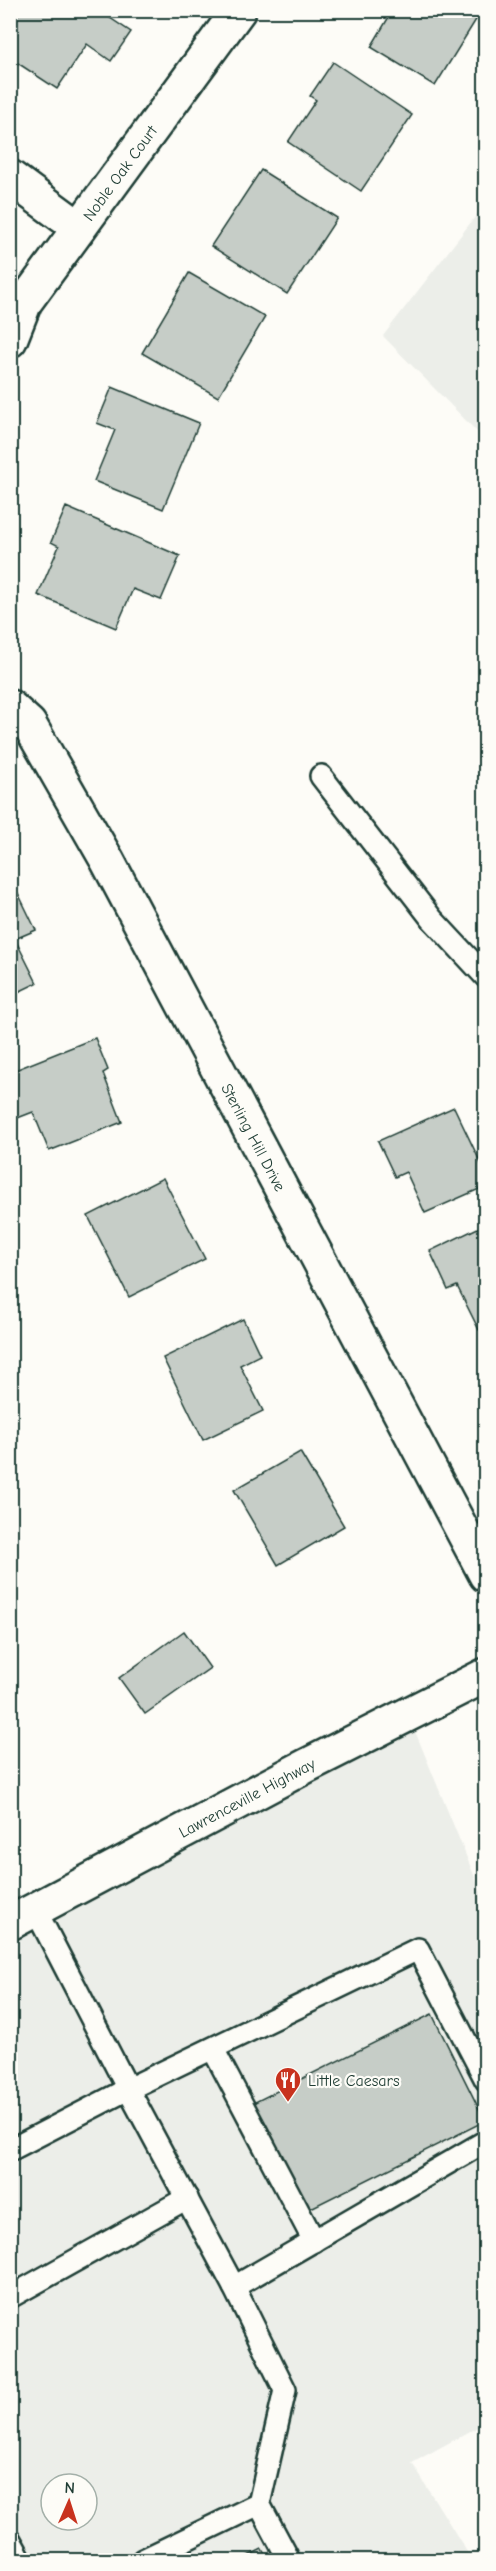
<svg xmlns="http://www.w3.org/2000/svg" width="496" height="2571" font-family="'Comic Neue',sans-serif">
<style>
.built{fill:#eceee9;fill-rule:evenodd}
.building{fill:#c6cdc7;stroke:#1f3d34;stroke-width:1.5}
.lines{fill:none;stroke-linecap:round;stroke-linejoin:round}
.lane-casing{stroke:#1f3d34;stroke-width:26}
.street-casing{stroke:#1f3d34;stroke-width:38}
.primary-casing{stroke:#1f3d34;stroke-width:38}
.lane{stroke:#fdfcf7;stroke-width:21}
.street{stroke:#fdfcf7;stroke-width:33}
.primary{stroke:#fdfcf7;stroke-width:33}
.labels{text-anchor:middle;stroke-width:4.5;stroke-linejoin:round;paint-order:stroke}
.street-label{font-size:16px;fill:#1f3d34;stroke:#fdfcf7}
.poi-label{font-size:16px;fill:#1f3d34;stroke:#fdfcf7;text-anchor:start}
</style>
<rect width="100%" height="100%" fill="#fdfcf7"/>
<filter id="ink" filterUnits="userSpaceOnUse"><feTurbulence type="fractalNoise" baseFrequency=".0167" numOctaves="2"/><feDisplacementMap in="SourceGraphic" scale="12" xChannelSelector="R" yChannelSelector="G"/><feConvolveMatrix kernelMatrix="1 2 1 2 8 2 1 2 1" color-interpolation-filters="sRGB"/></filter>
<g filter="url(#ink)">
<g class="built">
<path d="M485 204V440L383 336Z"/>
<path d="M406 1709 485 1902V2423L412 2463 472 2560H11L10 1914ZM51 2484H87V2520H51Z"/>
</g>
<g class="building">
<path d="M21 10H98L131 32 111 61 87 44 57 89 10 58V25Z"/>
<path d="M393 10H482L435 86 371 47Z"/>
<path d="M333 62 412 115 361 191 288 142 316 100 310 96Z"/>
<path d="M261 170 337 218 287 294 211 246Z"/>
<path d="M189 273 265 317 218 397 142 353Z"/>
<path d="M112 387 199 423 163 509 94 481 115 430 97 423Z"/>
<path d="M66 507 180 556 161 600 133 589 116 628 38 595 59 546 51 542Z"/>
<path d="M18 893 36 930 15 939 37 983 10 996V897Z"/>
<path d="M95 1038 108 1070 103 1073 122 1122 49 1151 33 1112 15 1119 10 1107V1072Z"/>
<path d="M454 1107 486 1174V1186L425 1213 406 1172 395 1177 378 1141Z"/>
<path d="M163 1178 205 1259 129 1297 88 1216Z"/>
<path d="M486 1224V1327L479 1330 457 1286 448 1290 430 1251Z"/>
<path d="M243 1319 260 1355 240 1365 263 1411 203 1440 163 1358Z"/>
<path d="M300 1452 344 1526 278 1565 234 1490Z"/>
<path d="M184 1631 210 1668 145 1714 119 1678Z"/>
<path d="M432 2014 485 2121 307 2210 253 2103Z"/>
<path d="M262 2549 268 2560H240Z"/>
</g>
<g class="lines">
<g class="lane-casing">
<g id="lane">
<path d="M321 776 432 919 486 977"/>
<path d="M213 2049 314 2241"/>
<path d="M10 2150 128 2089 35 1909"/>
<path d="M234 2287 128 2089 418 1949 486 2080"/>
<path d="M10 2297 187 2198"/>
<path d="M10 2540 21 2560"/>
<path d="M143 2560 259 2504"/>
<path d="M289 2560 259 2504 285 2390 234 2287 486 2141"/>
</g>
</g>
<g class="street-casing">
<g id="street">
<path d="M10 177 79 228"/>
<path id="s1" d="M10 340 25 302 239 10"/>
<path id="s2" d="M10 707 29 724 107 860 486 1575"/>
</g>
</g>
<g class="primary-casing">
<g id="primary">
<path id="s3" d="M10 1923 306 1766 486 1675"/>
</g>
</g>
<use href="#lane" class="lane"/>
<use href="#street" class="street"/>
<use href="#primary" class="primary"/>
</g>
</g>
<defs>
<g id="restaurant-pin" transform="scale(1.35)"><path d="M0 17L-7.5 6A9.5 9.5 0 1 1 7.5 6Z" fill="#c8321e" stroke="#fdfcf7"/><path d="M-5-6h1v4h1v-4h1v4h1v-4h1v5L-1.5 .5V6h-2V.5L-5-1ZM5-6V6H3V1.5H1.5Q1.5-4 5-6Z" fill="#fff"/></g>
</defs>
<g fill-rule="evenodd">
<use href="#restaurant-pin" x="288" y="2080"/>
</g>
<g class="labels">
<g class="street-label">
<text dy="6" stroke="none"><textPath href="#s1" startOffset="201">Noble Oak Court</textPath></text>
<text dy="6" stroke="none"><textPath href="#s2" startOffset="496">Sterling Hill Drive</textPath></text>
<text dy="6" stroke="none"><textPath href="#s3" startOffset="268">Lawrenceville Highway</textPath></text>
</g>
<g class="poi-label">
<text x="308" y="2086">Little Caesars</text>
</g>
</g>
<rect width="496" height="2571" fill="none" stroke="#fdfcf7" stroke-width="36"/>
<rect x="18" y="18" width="460" height="2535" fill="none" stroke="#1f3d34" stroke-width="2" filter="url(#ink)"/>
<g transform="translate(69 2502) rotate(3)"><circle r="28" fill="#fdfcf7" stroke="#a4b0a9" stroke-width="1.5"/>
<path d="M0-4.5L10 22L0 15L-10 22Z" fill="#c8321e"/>
<text y="-9" font-size="16" font-weight="bold" text-anchor="middle" fill="#1f3d34">N</text>
</g>
</svg>
